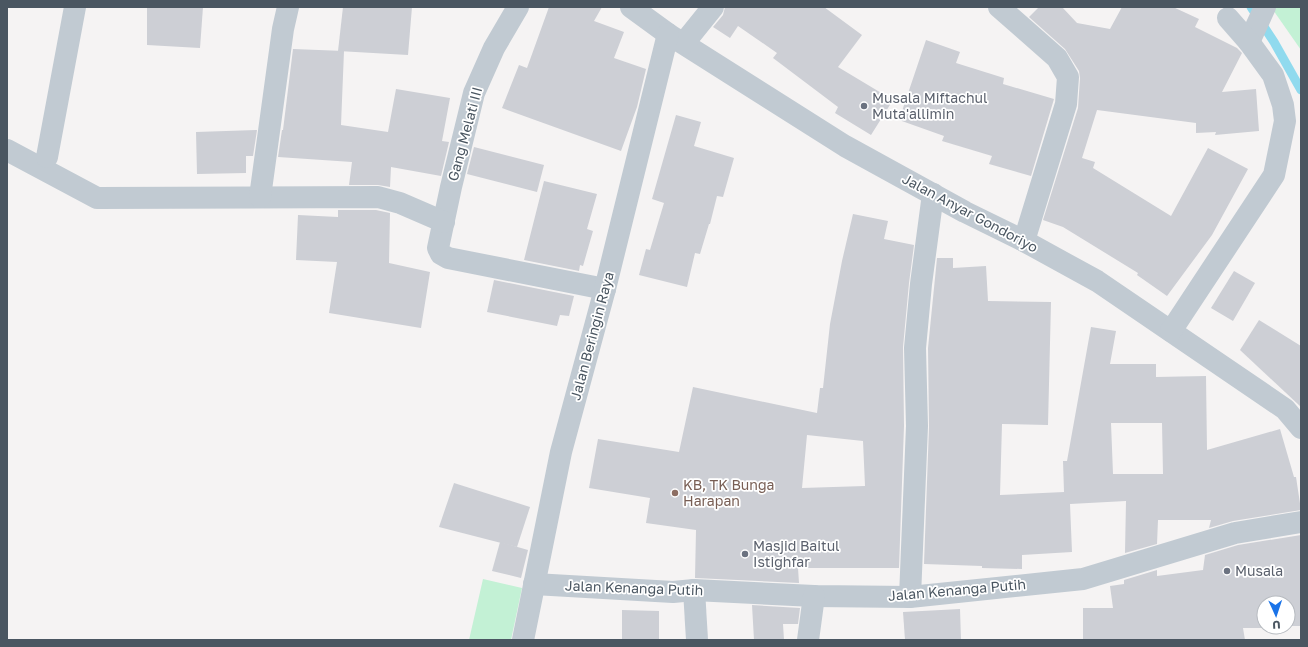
<svg xmlns="http://www.w3.org/2000/svg" width="1308" height="647" font-family="'Golos Text',sans-serif">
<style>
.green{fill:#c3f1d5}
.lines{fill:none;stroke-linecap:round;stroke-linejoin:round}
.stream{stroke:#90daee;stroke-width:9}
.building{fill:#cdcfd5;fill-rule:evenodd}
.minor{stroke:#c1cad2;stroke-width:22}
.worship-dot{fill:#6b7280;stroke:#fff;stroke-width:1.5}
.education-dot{fill:#8d6e63;stroke:#fff;stroke-width:1.5}
.labels{text-anchor:middle;stroke-width:3.5;stroke-linejoin:round;paint-order:stroke}
.worship-label{font-size:14px;fill:#5b616d;stroke:#fff;text-anchor:start}
.street-label{font-size:14px;fill:#4a5661;stroke:#fff}
.education-label{font-size:14px;fill:#785e54;stroke:#fff;text-anchor:start}
</style>
<rect width="100%" height="100%" fill="#f5f3f3"/>
<g class="green">
<path d="M1271 7H1301V50Z"/>
<path d="M483 579 522 588 511 640H469Z"/>
</g>
<g class="lines">
<path class="stream" d="M1251 7 1274 42 1301 90"/>
</g>
<g class="building">
<path d="M147 7H203L200 48 147 45Z"/>
<path d="M343 7H412L408 55 338 51Z"/>
<path d="M549 7H602L594 21 624 32 614 58 646 69 637 107 621 151 502 108 519 65 527 68Z"/>
<path d="M725 7H824L862 35 838 67 893 100 871 135 835 113 838 107 773 58 777 53 738 26 730 38 713 27 723 15Z"/>
<path d="M1039 7H1062L1077 23 1110 29 1122 7H1173L1199 19 1195 27 1237 48 1242 53 1222 92 1256 89 1259 131 1215 135 1216 132 1196 133V123L1097 110 1082 158 1095 162 1093 168 1171 216 1208 148 1248 169 1212 235 1167 296 1137 275 1138 273 1063 227 1043 220 1078 108 1080 78 1079 71 1065 49 1029 17Z"/>
<path d="M926 40 960 52 956 63 1004 78 1003 84 1054 99 1031 176 989 164 992 156 942 141 944 136 899 120Z"/>
<path d="M293 49 344 51 341 125 388 132 396 89 450 98 442 141 449 142 441 176 391 167 390 187 378 185H349L352 162 278 157 282 130H283Z"/>
<path d="M676 115 701 122 694 146 734 158 723 197 717 196 710 224H709L700 254 695 253 687 287 639 275 646 249 650 250 664 203 652 199Z"/>
<path d="M257 130 253 156H246V173L197 174 196 132Z"/>
<path d="M474 147 544 165 537 192 467 174Z"/>
<path d="M544 181 597 194 587 229 593 231 583 266 580 265 579 271 524 260Z"/>
<path d="M338 210H376L390 213 389 263 430 272 421 328 329 313 337 262 296 260 298 215 338 217Z"/>
<path d="M853 214 888 221 884 239 914 245 909 283 903 347 904 426 899 568H798L799 583 695 578 696 530 646 523 650 498 589 488 598 439 679 452 693 387 817 413 820 388H823L830 324 842 261ZM807 435 863 441 865 486 802 488Z"/>
<path d="M937 258H953V268L986 266 988 301 1051 302 1048 425 1002 424 1000 495 1064 492 1063 461H1067L1091 327 1116 331 1110 364H1156V377L1206 376 1207 450 1280 429 1294 477H1296L1301 510 1233 521 1209 528 1211 520H1158L1157 544 1125 553 1126 501 1070 504 1072 552 1022 555V569L982 568V566L924 564 929 427 928 348ZM1111 423H1162L1163 474H1113Z"/>
<path d="M1234 271 1255 283 1233 321 1211 308Z"/>
<path d="M494 280 574 296 569 316 560 315 557 326 487 312Z"/>
<path d="M1259 320 1301 346V407L1240 350Z"/>
<path d="M454 483 530 507 517 547 439 527Z"/>
<path d="M1301 535V626H1288V603H1264V626H1262L1263 628H1243L1245 640H1083V608H1113L1110 586 1124 584V580L1157 570V576L1203 570 1205 555 1238 545Z"/>
<path d="M500 542 528 550 521 578 492 571Z"/>
<path d="M752 605 800 608 798 624H783L784 640H754Z"/>
<path d="M960 609 961 640H905L903 612Z"/>
<path d="M622 610 659 611V640H622Z"/>
</g>
<g class="lines">
<g class="minor">
<path d="M518 7 494 48 474 93 451 187 438 248 441 254 448 258 605 289"/>
<path d="M631 7 668 34 845 146 965 212 1024 241 1097 281 1285 409 1301 428"/>
<path d="M999 7 1057 58 1068 77 1066 104 1024 241"/>
<path d="M1249 42 1265 7"/>
<path d="M684 43 713 7"/>
<path d="M7 150 97 198 378 197 400 203 444 222"/>
<path d="M47 157 75 7"/>
<path d="M260 197 283 29 288 7"/>
<path d="M1171 331 1274 175 1285 121 1283 105 1273 75 1249 42 1228 18"/>
<path d="M534 584 673 592 694 590 814 596 910 597 1083 579 1235 533 1301 522"/>
<path d="M694 590 697 640"/>
<path d="M910 597 917 426 915 348 921 284 933 194"/>
<path d="M523 640 561 452 605 289 668 34"/>
<path d="M808 640 814 596"/>
</g>
</g>
<g class="worship-dot">
<circle cx="864" cy="106" r="4"/>
<circle cx="745" cy="554" r="4"/>
<circle cx="1227" cy="571" r="4"/>
</g>
<circle class="education-dot" cx="675" cy="493" r="4"/>
<g class="labels">
<g class="worship-label">
<text x="872" y="103">Musala Miftachul<tspan x="872" dy="16">Muta'allimin</tspan></text>
<text x="753" y="551">Masjid Baitul<tspan x="753" dy="16">Istighfar</tspan></text>
<text x="1235" y="576">Musala</text>
</g>
<g class="street-label">
<text transform="translate(465 134) rotate(-75)" y="5">Gang Melati III</text>
<text transform="translate(970 213) rotate(28)" y="5">Jalan Anyar Gondoriyo</text>
<text transform="translate(592 336) rotate(-75)" y="5">Jalan Beringin Raya</text>
<text transform="translate(634 588) rotate(2)" y="5">Jalan Kenanga Putih</text>
<text transform="translate(957 590) rotate(-5)" y="5">Jalan Kenanga Putih</text>
</g>
<g class="education-label">
<text x="683" y="490">KB, TK Bunga<tspan x="683" dy="16">Harapan</tspan></text>
</g>
</g>
<rect width="1308" height="647" fill="none" stroke="#4a5661" stroke-width="16"/>
<g transform="translate(1276 615) rotate(177)"><circle r="19" fill="#ffffff" stroke="#b7bbc0"/>
<path d="M0-3L7 15L0 10L-7 15Z" fill="#1a73e8"/>
<text y="-6" font-size="11" font-weight="bold" text-anchor="middle" fill="#4a5661">U</text>
</g>
</svg>
